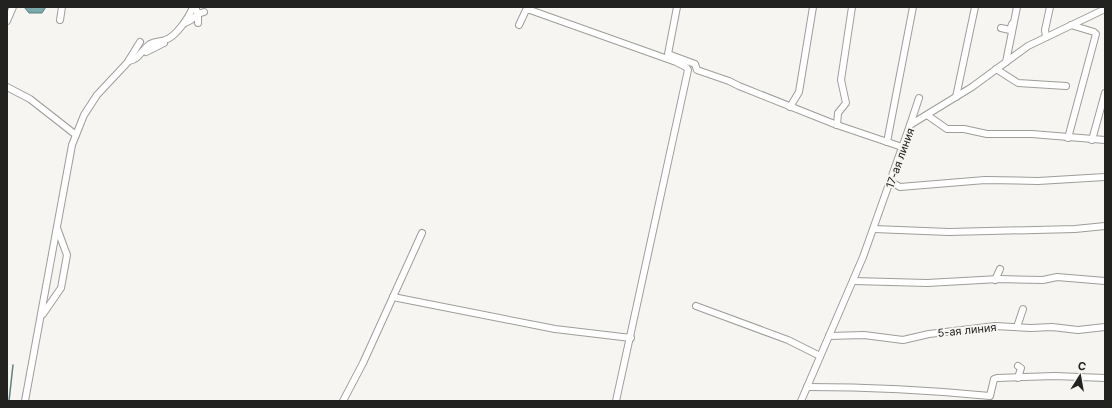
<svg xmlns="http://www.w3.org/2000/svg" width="1112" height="408" font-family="Inter,sans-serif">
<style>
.water{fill:#79a9aa;stroke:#5f8081}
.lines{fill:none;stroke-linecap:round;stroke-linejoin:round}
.stream{stroke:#5f8081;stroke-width:1.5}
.minor-casing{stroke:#9e9d9a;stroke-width:8}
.minor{stroke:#fff;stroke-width:6}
.labels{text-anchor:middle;stroke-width:4;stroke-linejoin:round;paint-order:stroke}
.street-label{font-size:11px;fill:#222221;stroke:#f6f5f2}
</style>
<rect width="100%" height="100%" fill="#f6f5f2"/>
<path class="water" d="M24 7H46L42 13H29Z"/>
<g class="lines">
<path class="stream" d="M9 401 13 365"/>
<g class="minor-casing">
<g id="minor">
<path d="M677 7 668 54 695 64 697 70 729 81 739 86 837 125 902 147"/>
<path d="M60 20 62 7"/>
<path d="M7 21 13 7"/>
<path d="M185 23 191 20 198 14 195 7"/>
<path d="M198 23V14L204 12"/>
<path d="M519 25 526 10H530L676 62 686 67 688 70 616 401"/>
<path d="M1001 28 1010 30 1012 24"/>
<path d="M1046 37 1045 30 1050 7"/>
<path d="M146 52 164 43"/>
<path d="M129 61C140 59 141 50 150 44 155 41 160 42 165 40 176 37 189 17 193 7"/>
<path d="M1006 62 1017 7"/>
<path d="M996 69 1018 83 1066 86"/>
<path d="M7 87 30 99 76 135"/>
<path d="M956 97 975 7"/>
<path d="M790 107 799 92 813 7"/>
<path d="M927 115 947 129H964L987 134H1032L1105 140"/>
<path d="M837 125 838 113 846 103 841 80 852 7"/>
<path d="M910 125 919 98"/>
<path d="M1068 138 1096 34 1094 32 1071 25"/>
<path d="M1092 140 1105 93"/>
<path d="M887 142 913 7"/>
<path d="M891 182 900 187 985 180 1038 181 1105 177"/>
<path d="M874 229 949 232 1075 229 1105 226"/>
<path d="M995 280 1000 269"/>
<path d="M853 281 927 283 999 279 1043 280 1057 277 1105 281"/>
<path d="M393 297 555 329 631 338"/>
<path d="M696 306 788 340 820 356"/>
<path d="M43 314 61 288 67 255 57 228"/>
<path d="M1017 327 1023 309"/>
<path d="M829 336 864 335 903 340 929 334 995 326 1031 328 1052 327 1078 330 1105 327"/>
<path d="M1018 378 1021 368 1018 366"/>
<path d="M807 387C868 387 929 390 990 396L994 379 997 378 1055 376 1105 378"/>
<path d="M25 401 72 145 84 115 97 95 127 63 140 42"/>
<path d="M343 401 363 363 422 233"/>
<path d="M801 401 863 257 910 125 972 87 1028 46 1105 9"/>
</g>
</g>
<use href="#minor" class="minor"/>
</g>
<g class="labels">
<g class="street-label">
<text transform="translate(900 158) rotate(-70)" y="4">17-ая линия</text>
<text transform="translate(967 330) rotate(-6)" y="4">5-ая линия</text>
</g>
</g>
<rect width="1112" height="408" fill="none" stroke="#222221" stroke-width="16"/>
<g transform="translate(1080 376) rotate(11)" stroke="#f6f5f2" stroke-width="3" paint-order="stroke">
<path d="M0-3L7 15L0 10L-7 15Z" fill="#222221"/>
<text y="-6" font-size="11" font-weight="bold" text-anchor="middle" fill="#222221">С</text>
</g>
</svg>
